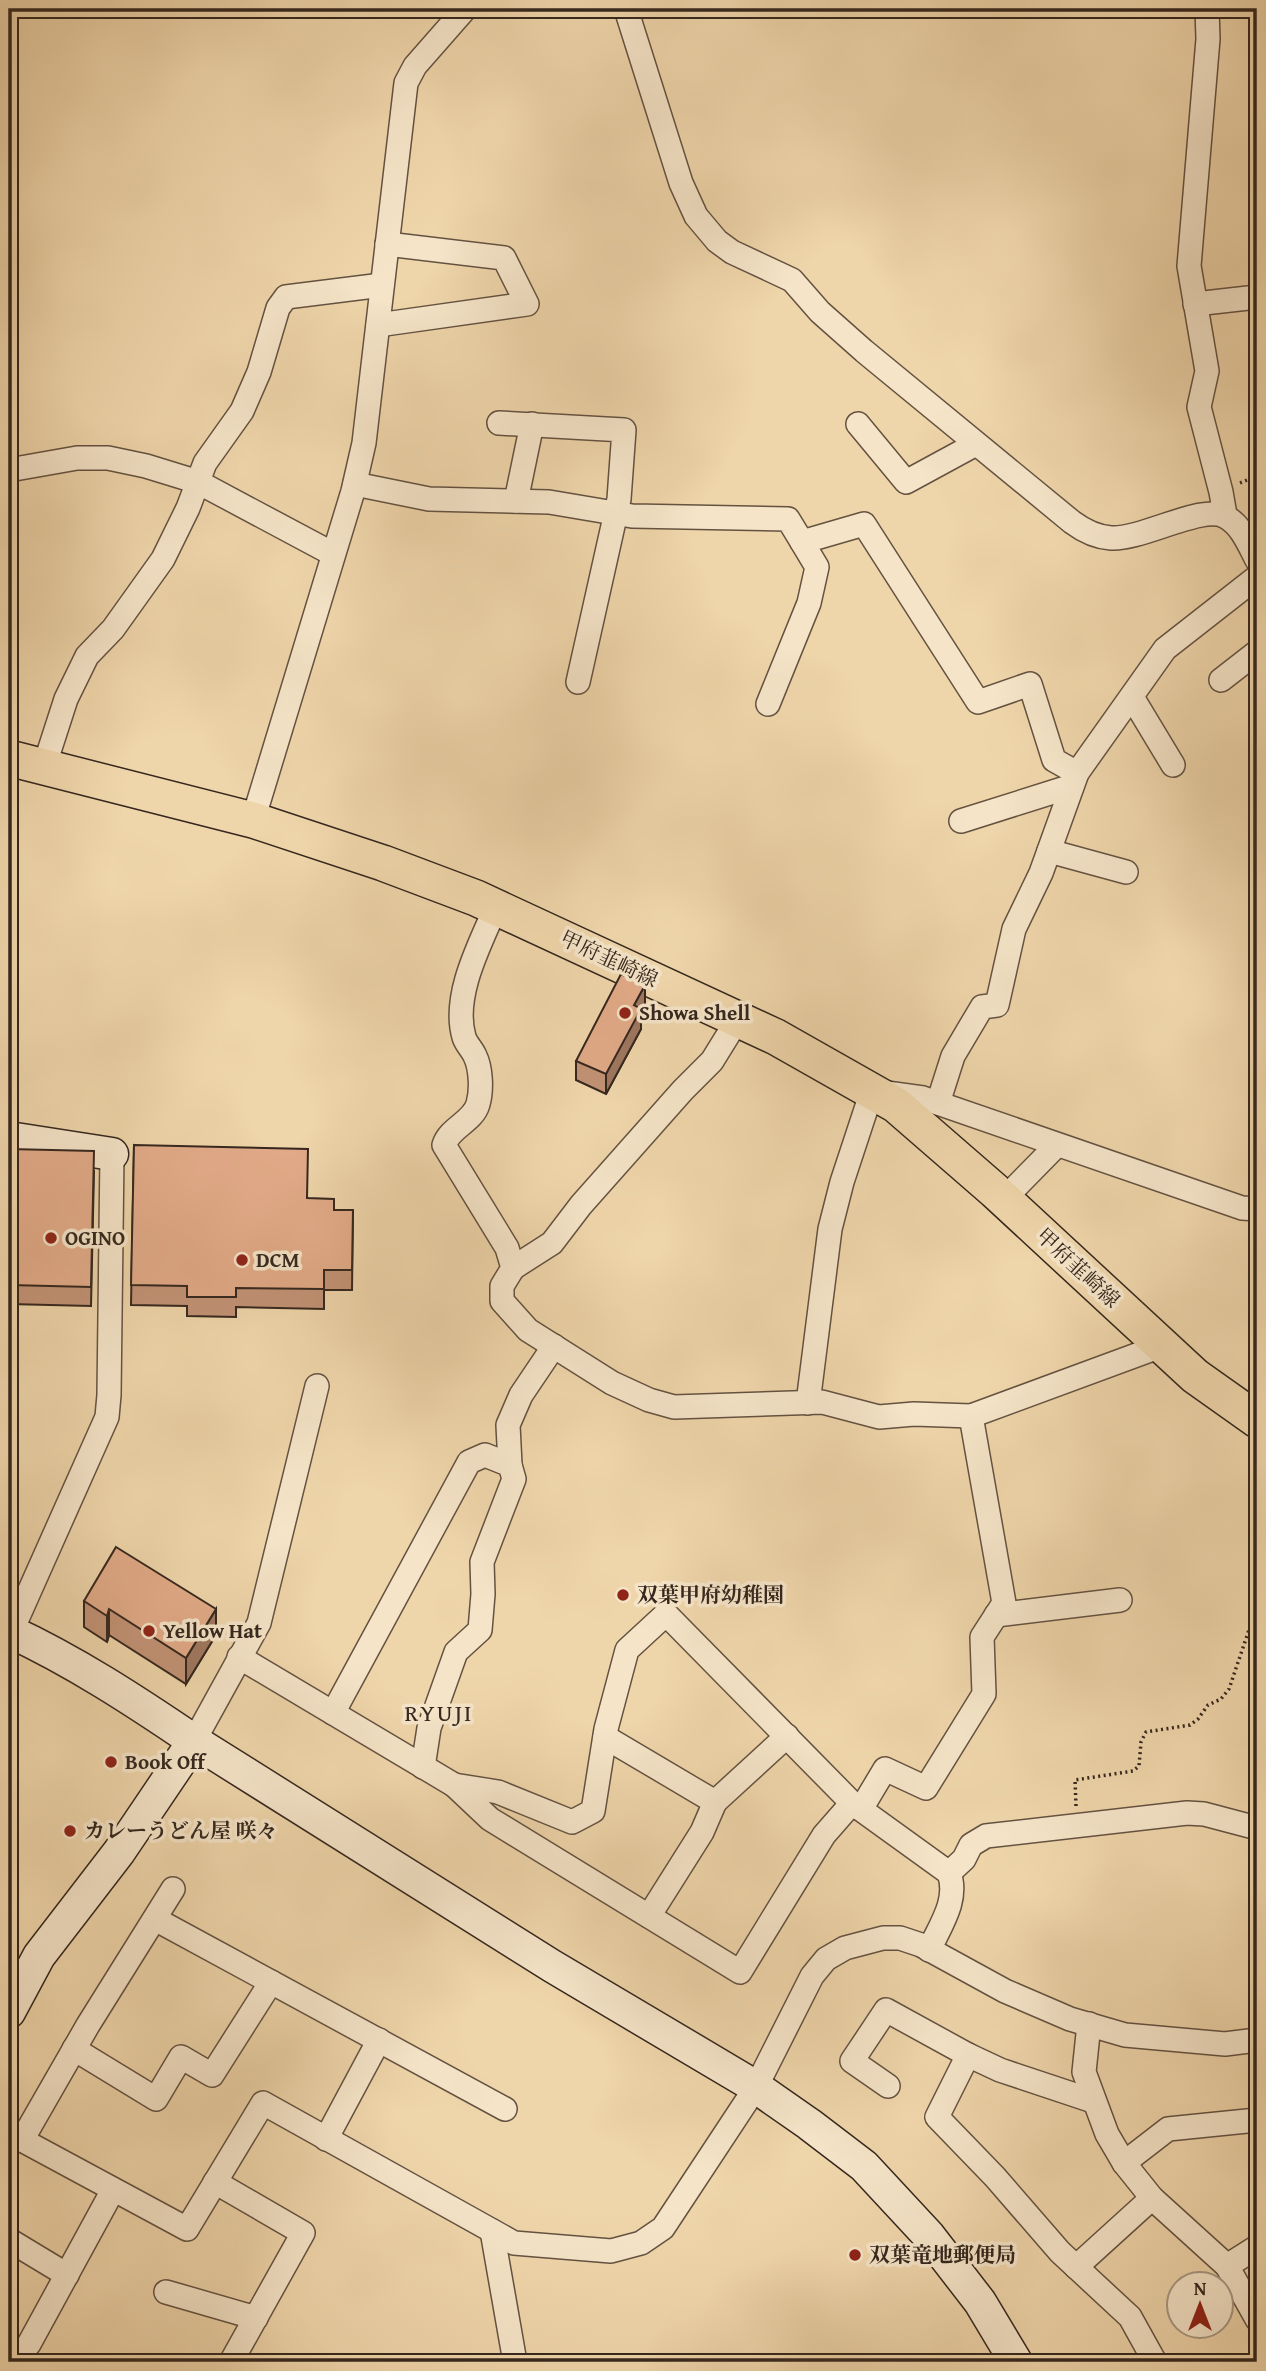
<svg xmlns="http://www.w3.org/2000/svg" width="1266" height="2371" font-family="'Gentium Book Plus','Noto Serif JP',serif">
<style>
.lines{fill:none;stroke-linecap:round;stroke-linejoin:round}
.street-casing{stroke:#645241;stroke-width:26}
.secondary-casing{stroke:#35271e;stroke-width:35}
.primary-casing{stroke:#35271e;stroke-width:38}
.path{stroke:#35271e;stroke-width:3.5;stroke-dasharray:2 3.5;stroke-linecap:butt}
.street{stroke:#f5e4c8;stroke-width:23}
.secondary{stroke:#f5e4c8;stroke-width:32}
.primary{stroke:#efd5aa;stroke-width:35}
.wall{fill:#c29275;stroke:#35271e;stroke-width:2}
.shaded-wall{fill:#9e775f;stroke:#35271e;stroke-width:2}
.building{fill:#e2aa88;stroke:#35271e;stroke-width:2}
.poi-dot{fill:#8f2418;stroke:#f5e4c8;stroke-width:2.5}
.labels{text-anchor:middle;stroke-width:7;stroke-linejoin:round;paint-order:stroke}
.street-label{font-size:21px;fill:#35271e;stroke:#f5e4c8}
.poi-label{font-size:21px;font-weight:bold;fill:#35271e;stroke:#f5e4c8;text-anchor:start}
.quarter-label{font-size:24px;letter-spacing:2px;fill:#35271e;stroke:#f5e4c8}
</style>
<rect width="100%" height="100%" fill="#efd5aa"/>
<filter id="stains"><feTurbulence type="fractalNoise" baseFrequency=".00286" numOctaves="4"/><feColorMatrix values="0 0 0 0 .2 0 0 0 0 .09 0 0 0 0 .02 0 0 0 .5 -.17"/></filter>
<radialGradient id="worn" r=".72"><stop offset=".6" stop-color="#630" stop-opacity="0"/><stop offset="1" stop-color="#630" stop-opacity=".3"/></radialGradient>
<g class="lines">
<g class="street-casing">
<g id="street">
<path d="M626 9 681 183 696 216 717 241 732 252 792 280 820 312 864 351 1072 522C1084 531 1096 537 1111 538 1142 540 1204 503 1226 517 1242 526 1249 545 1257 560"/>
<path d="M1207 9 1208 39 1189 266 1207 371 1199 407 1221 492 1225 515"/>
<path d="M1195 304 1257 297"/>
<path d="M378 325 527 304 504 258 387 244"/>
<path d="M499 423 624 430 619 499 578 682"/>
<path d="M858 424 906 482 976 444"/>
<path d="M9 470 77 458H108L146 466 198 482 333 554"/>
<path d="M355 484 429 499 549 502 632 516 788 519 802 542 864 524 978 702 1030 684 1054 760 1077 773"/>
<path d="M516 501 532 424"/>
<path d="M1221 680 1257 652"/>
<path d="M1132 697 1173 765"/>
<path d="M768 704 809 603 817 567 802 542"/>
<path d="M44 767 66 699 87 656 113 629 163 559 188 508 205 463 242 411 259 372 278 308 286 297 382 285"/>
<path d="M253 820 353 491 364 443 406 83 415 66 465 9"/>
<path d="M961 821 1072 786"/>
<path d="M1049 851 1126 872"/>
<path d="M496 907C480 944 452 996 464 1037 466 1044 472 1049 475 1056 481 1068 482 1090 478 1104 473 1122 450 1127 444 1145L507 1248 513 1268 502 1286V1301L528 1330 612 1383 649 1400 674 1407 822 1402 879 1417 914 1414 971 1416 1161 1346"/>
<path d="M938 1103 953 1056 982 1007 997 1005 1014 929 1041 873 1077 773 1165 649 1257 577"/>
<path d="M1004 1199 1057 1145"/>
<path d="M513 1268 552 1243 581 1205 683 1090 712 1061 738 1019"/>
<path d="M808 1403 830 1229 842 1182 872 1091 923 1098 1242 1208 1257 1209"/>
<path d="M510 1465 508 1425 521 1395 554 1346"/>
<path d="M996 1615 1120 1600"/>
<path d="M9 1637 107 1417 109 1395 112 1154"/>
<path d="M239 1657 454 1785 490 1819 740 1972 824 1835 852 1803"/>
<path d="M333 1713 469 1462 485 1455 510 1465 514 1479 482 1562 483 1594 480 1630 456 1652 429 1728 423 1767"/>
<path d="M605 1737 715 1802 702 1832 649 1916"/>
<path d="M194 1741 259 1623 317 1386"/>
<path d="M454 1785 498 1792 572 1822 593 1811 606 1729 627 1650 666 1614 852 1803 949 1873C959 1900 940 1926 929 1950"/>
<path d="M715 1802 787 1736"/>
<path d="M861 1809 885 1769 926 1788 984 1694 982 1637 1004 1603 971 1416"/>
<path d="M949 1873 964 1859 971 1845 986 1836 1187 1813 1204 1814 1257 1828"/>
<path d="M155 1919 505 2109"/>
<path d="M1089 2024 1084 2072 1107 2134 1124 2163 1152 2198 1227 2266 1257 2319"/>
<path d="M74 2049 156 2099 181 2057 212 2075 271 1982"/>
<path d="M968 2055 937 2117 995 2177 1060 2252 1130 2317 1155 2362"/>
<path d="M888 2086 852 2061 886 2010 968 2055 1000 2070 1093 2101"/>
<path d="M9 2133 187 2229 263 2103 514 2243 611 2251 641 2243 663 2228 756 2087 812 1976 826 1959 845 1948 883 1938H900L921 1945 1005 1991 1070 2019 1125 2035 1225 2044 1257 2040"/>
<path d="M326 2139 379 2040"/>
<path d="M22 2140 88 2025 173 1889"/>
<path d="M1124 2163 1168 2129 1257 2120"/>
<path d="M215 2182 303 2233 231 2362"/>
<path d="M492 2231 515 2362"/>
<path d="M9 2240 67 2275"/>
<path d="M1227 2266 1257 2247"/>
<path d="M1076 2267 1152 2198"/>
<path d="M166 2292 256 2318"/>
<path d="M14 2362 29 2344 113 2190"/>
</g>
</g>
<g class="secondary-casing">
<g id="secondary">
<path d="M9 1138 112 1154"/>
<path d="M9 1631C74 1661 135 1701 194 1741L552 1966 756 2087 809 2124 864 2166 929 2236 980 2302 1016 2362"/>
<path d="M9 2012 39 1956 119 1852 194 1741"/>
</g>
</g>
<g class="primary-casing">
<path id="primary" d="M9 758 253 820 383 863 476 898 776 1037 896 1105 995 1191 1195 1376 1257 1420"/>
</g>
<g class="path">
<path d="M1240 483 1257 476"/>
<path d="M1076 1806 1075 1780 1133 1771 1139 1766 1141 1742 1146 1732 1190 1725 1198 1719 1208 1705 1221 1699 1229 1689 1254 1615 1257 1598"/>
</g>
<use href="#street" class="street"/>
<use href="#secondary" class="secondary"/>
<use href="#primary" class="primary"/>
</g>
<g class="wall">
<path d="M645 1004 641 1010V1029L606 1094 576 1080V1061Z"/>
<path d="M134 1145 307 1198 334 1210H353L352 1290H324V1309L236 1307V1317L187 1316V1306L131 1305Z"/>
<path d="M9 1149 94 1171 91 1306 9 1304Z"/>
<path d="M84 1601 216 1635 186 1684 109 1635 107 1642 84 1627Z"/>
</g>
<g class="shaded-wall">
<path d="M645 985V1004L641 1010V1029L606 1094V1074L634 1005Z"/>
<path d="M109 1609V1635L107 1642V1616Z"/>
<path d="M216 1609V1635L186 1684V1658Z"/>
</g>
<g class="building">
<path d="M621 974 645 985 634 1005 641 1009 606 1074 576 1061Z"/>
<path d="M134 1145 308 1149 307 1198 334 1199V1210H353L352 1270H324V1289L236 1288V1297H187V1286L131 1285Z"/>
<path d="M9 1149 94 1151 91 1287 9 1285Z"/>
<path d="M116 1547 216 1609 186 1658 109 1609 107 1616 84 1601Z"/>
</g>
<g class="poi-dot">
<circle cx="625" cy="1013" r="7"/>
<circle cx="51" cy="1238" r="7"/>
<circle cx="242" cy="1260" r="7"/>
<circle cx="623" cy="1595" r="7"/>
<circle cx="149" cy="1631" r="7"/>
<circle cx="111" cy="1762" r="7"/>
<circle cx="70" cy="1831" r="7"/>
<circle cx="855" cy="2255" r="7"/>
</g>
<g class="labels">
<g class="street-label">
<text transform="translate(609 959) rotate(25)" y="7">甲府韮崎線</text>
<text transform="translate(1078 1268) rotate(43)" y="7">甲府韮崎線</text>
</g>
<g class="poi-label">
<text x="639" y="1020">Showa Shell</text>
<text x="65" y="1245">OGINO</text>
<text x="256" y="1267">DCM</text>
<text x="637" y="1602">双葉甲府幼稚園</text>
<text x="163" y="1638">Yellow Hat</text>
<text x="125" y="1769">Book Off</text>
<text x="84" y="1838">カレーうどん屋 咲々</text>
<text x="869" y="2262">双葉竜地郵便局</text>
</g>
<g class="quarter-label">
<text x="439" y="1721">RYUJI</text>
</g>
</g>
<rect width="1266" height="2371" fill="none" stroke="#efd5aa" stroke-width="35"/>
<rect x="10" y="10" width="1245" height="2350" fill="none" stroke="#35271e" stroke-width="3.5"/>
<rect x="18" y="18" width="1231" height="2336" fill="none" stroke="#35271e" stroke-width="2"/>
<g transform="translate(1200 2305)"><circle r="33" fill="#f5e4c8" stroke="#a89884" stroke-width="2"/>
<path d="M0-5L12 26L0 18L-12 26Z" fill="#8f2418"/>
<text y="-10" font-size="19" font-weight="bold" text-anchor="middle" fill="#35271e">N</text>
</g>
<rect width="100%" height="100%" filter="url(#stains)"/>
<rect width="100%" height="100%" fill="url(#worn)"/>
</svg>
